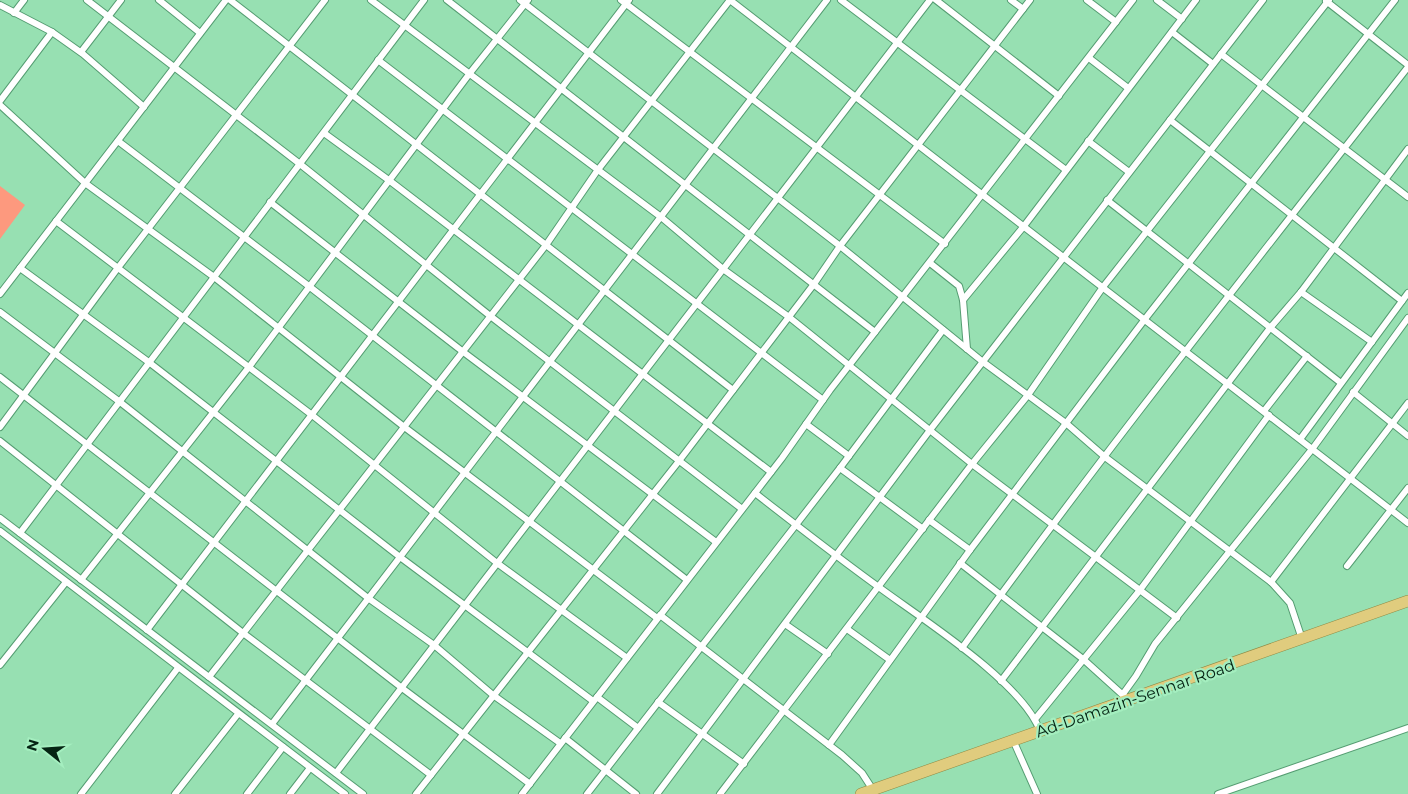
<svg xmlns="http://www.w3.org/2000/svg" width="1408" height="794" font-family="Montserrat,sans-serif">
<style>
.green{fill:#fd997e}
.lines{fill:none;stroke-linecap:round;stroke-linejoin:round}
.minor-casing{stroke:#559d72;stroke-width:8}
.trunk-casing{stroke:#8e8944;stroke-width:12}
.minor{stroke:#fff;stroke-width:6}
.trunk{stroke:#e0cc7e;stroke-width:11}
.labels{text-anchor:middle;stroke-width:4.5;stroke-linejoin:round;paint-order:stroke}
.street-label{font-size:16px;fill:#052413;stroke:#a4eebf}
</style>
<rect width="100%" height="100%" fill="#97e0b2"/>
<path class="green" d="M0 186 25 205 0 239Z"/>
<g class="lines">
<g class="minor-casing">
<g id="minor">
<path d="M87 0 300 164 489 315 742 509"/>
<path d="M159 0 200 33"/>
<path d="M230 0 733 390"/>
<path d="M371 0 661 217 723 269 789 317 972 464 1177 618"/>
<path d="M447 0 875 332"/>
<path d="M520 0 840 246 983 362 1067 424 1105 457 1271 582 1290 603 1302 639"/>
<path d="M621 0 945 244"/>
<path d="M841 0 1066 170"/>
<path d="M936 0 1059 96"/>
<path d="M1011 0 1023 9"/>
<path d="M1087 0 1116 22"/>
<path d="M1157 0 1182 19"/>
<path d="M1326 1 1408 65"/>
<path d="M0 5 52 32 83 54 144 107"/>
<path d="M14 13 24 0"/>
<path d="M1172 32 1213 64"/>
<path d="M81 52 121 0"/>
<path d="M1221 54 1408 197"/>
<path d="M1089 58 1128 88"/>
<path d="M378 60 823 400"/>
<path d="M0 101 52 32"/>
<path d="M0 105 85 183 214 277 403 426 657 618"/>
<path d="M1170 120 1402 301"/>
<path d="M324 133 390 181 771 472"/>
<path d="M118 141 310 287 687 580"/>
<path d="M1088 141 1129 172"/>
<path d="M1107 200 1341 383"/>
<path d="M270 202 462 351 716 542"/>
<path d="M56 221 312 415 497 563 627 658"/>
<path d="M930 263 959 286 963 300 967 349"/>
<path d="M20 268 150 363 400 557 593 701"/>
<path d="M1301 292 1372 342"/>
<path d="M0 294 226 0"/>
<path d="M963 300 1024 226 1196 0"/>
<path d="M0 312 120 402 368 598 434 645 493 695 560 743"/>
<path d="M0 377 402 688 530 784"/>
<path d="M1353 392 1408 436"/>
<path d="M1264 411 1307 356"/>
<path d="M806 424 849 456"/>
<path d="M0 427 117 269 325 0"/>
<path d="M1301 438 1408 293"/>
<path d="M0 441 243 633 431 775"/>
<path d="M840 468 923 529"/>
<path d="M755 493C796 525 837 557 880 588 922 619 1023 683 1040 731"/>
<path d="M0 518 363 794"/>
<path d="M929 520 970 550"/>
<path d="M0 531 345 794"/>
<path d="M20 533 424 0"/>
<path d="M960 563 1083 659 1124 696"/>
<path d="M1347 566 1408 488"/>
<path d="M81 580 249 367 470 73 528 0"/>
<path d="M1271 582 1408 403"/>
<path d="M660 615 842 755 862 773 873 790"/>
<path d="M785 624 828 654"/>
<path d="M847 629 890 660"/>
<path d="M147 630 629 0"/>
<path d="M962 648C1105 450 1258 259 1408 67"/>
<path d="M0 665 66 582"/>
<path d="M209 677 546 245 597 171 730 0 1408 523"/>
<path d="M1001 681 1270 328 1301 292 1408 149"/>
<path d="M1123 694 1136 676 1155 644 1313 448 1408 318"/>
<path d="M597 697 638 728"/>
<path d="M658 702 744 764"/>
<path d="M1036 718 1140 590 1269 415"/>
<path d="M272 724 827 0"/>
<path d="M565 738 636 794"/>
<path d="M1013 740 1037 794"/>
<path d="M829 745 970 550 1145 319 1395 0"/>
<path d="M336 773 930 0"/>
<path d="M81 794 178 668"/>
<path d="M175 794 238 714"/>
<path d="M247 794 283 747"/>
<path d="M290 794 310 768"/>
<path d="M416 794 679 461 814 284 840 246 1030 0"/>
<path d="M522 794 782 458 830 390 1133 0"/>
<path d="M587 794 840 468 943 330"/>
<path d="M657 794 930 430 1263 0"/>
<path d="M720 794 972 464 1028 395 1103 287 1329 0"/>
<path d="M1218 794 1408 728"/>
</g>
</g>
<g class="trunk-casing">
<path id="trunk" d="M861 794 1408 601"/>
</g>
<use href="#minor" class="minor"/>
<use href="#trunk" class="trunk"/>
</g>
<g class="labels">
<g class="street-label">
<text transform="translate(1135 698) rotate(-19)" y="6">Ad-Damazin-Sennar Road</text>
</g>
</g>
<g transform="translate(45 749) rotate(287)" stroke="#a4eebf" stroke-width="4" paint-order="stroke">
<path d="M0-4L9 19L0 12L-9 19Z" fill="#052413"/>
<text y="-8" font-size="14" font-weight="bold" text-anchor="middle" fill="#052413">N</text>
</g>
</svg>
